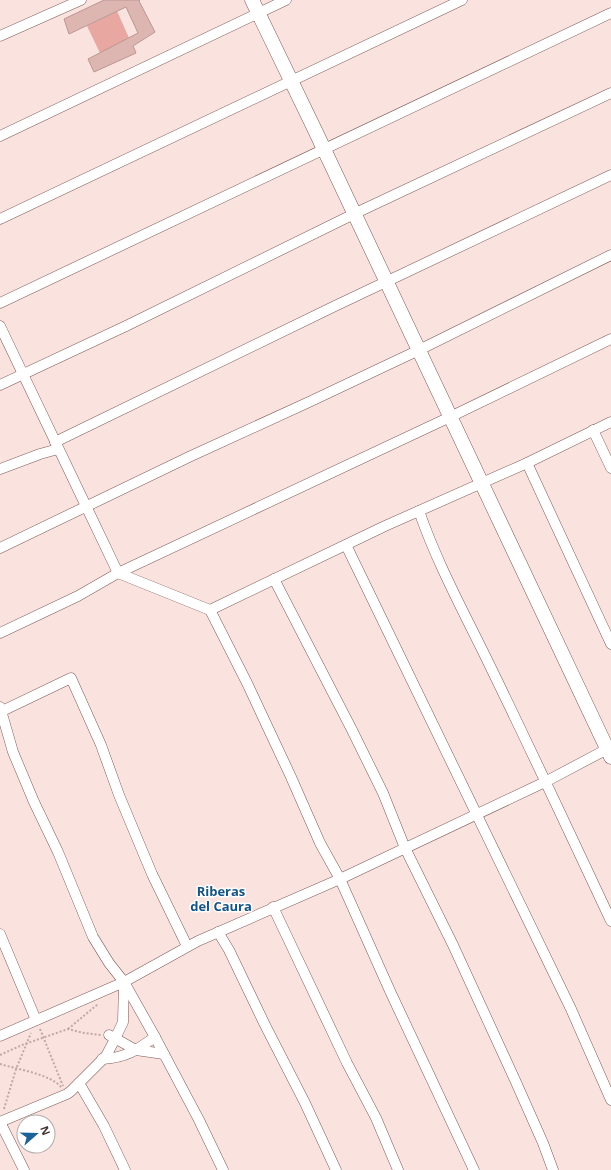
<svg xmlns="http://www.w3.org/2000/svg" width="611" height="1170" font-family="'Open Sans',sans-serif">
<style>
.pitch{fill:#e8a7a0}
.building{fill:#ddb6b2;stroke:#bb9692}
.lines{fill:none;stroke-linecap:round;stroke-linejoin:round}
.street-casing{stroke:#7c5a57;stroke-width:11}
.secondary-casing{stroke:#7c5a57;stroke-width:15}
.path{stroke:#bea9a6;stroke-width:2;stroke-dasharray:2 2;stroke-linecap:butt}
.street{stroke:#fff;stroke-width:10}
.secondary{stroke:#fff;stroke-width:14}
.labels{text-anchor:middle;stroke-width:3;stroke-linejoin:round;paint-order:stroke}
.neighbourhood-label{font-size:13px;font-weight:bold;fill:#155383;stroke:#fff}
</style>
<rect width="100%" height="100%" fill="#fae2df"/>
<path class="pitch" d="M117 11 129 38 100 53 87 26Z"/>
<path class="building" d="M104 0H140L139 1 155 32 133 46 136 53 94 72 88 59 138 33 126 7 69 34 64 19Z"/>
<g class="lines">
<g class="street-casing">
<g id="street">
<path d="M0 36 81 0"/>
<path d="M0 136 286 0"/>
<path d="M0 219 462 0"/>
<path d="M0 303 611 13"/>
<path d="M0 326 118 573 210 610 385 526 527 463 611 422"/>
<path d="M0 385 126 326 358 212 611 93"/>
<path d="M593 430 611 468"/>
<path d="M55 442 335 306 611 175"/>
<path d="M527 463 611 644"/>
<path d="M0 469 40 454 58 449"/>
<path d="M419 511C438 566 466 616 491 668 532 752 571 836 611 921"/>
<path d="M346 545 571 1009 611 1100"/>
<path d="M0 548 191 456 309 402 419 350 611 255"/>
<path d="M274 579 352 730 383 793 405 848 453 945 515 1080 543 1143 553 1170"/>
<path d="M210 610 247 683 291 777 320 843 340 879 390 991 474 1170"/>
<path d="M0 633 78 596 118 573 450 417 611 339"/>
<path d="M0 707 13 752 34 802 58 852 93 937 109 963 124 982 155 1037 199 1120 223 1170"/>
<path d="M0 712 71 678 101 745 119 795 152 874 187 946"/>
<path d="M273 907 347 1063 376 1118 398 1170"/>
<path d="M218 932 229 950 265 1025 305 1103 336 1170"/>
<path d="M0 934 36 1020"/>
<path d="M109 1035 136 1050 164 1054"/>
<path d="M0 1036 124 982"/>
<path d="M102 1059C126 1058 137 1050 155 1037"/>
<path d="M79 1083 104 1126 125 1170"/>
<path d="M24 1170 0 1122 67 1094 71 1091 106 1056 115 1039 123 1022 124 982 198 941 340 879 545 782 611 747"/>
</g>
</g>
<g class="secondary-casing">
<path id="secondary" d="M252 0 313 126 611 757"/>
</g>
<g class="path">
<path d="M40 1029 63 1086"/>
<path d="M68 1029 98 1004"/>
<path d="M0 1055 22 1045 68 1029 84 1033 101 1035"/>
<path d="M0 1064C16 1069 50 1074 61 1087"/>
<path d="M4 1109 16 1069 31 1033"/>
</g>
<use href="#street" class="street"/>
<use href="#secondary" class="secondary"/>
</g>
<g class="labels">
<g class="neighbourhood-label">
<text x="221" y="896">Riberas<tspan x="221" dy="15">del Caura</tspan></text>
</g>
</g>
<g transform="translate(36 1134) rotate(70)"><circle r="19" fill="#ffffff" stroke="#b3adac"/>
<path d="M0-3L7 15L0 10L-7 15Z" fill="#1f6297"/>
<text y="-6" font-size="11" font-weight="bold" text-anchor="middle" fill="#413230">N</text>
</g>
</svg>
